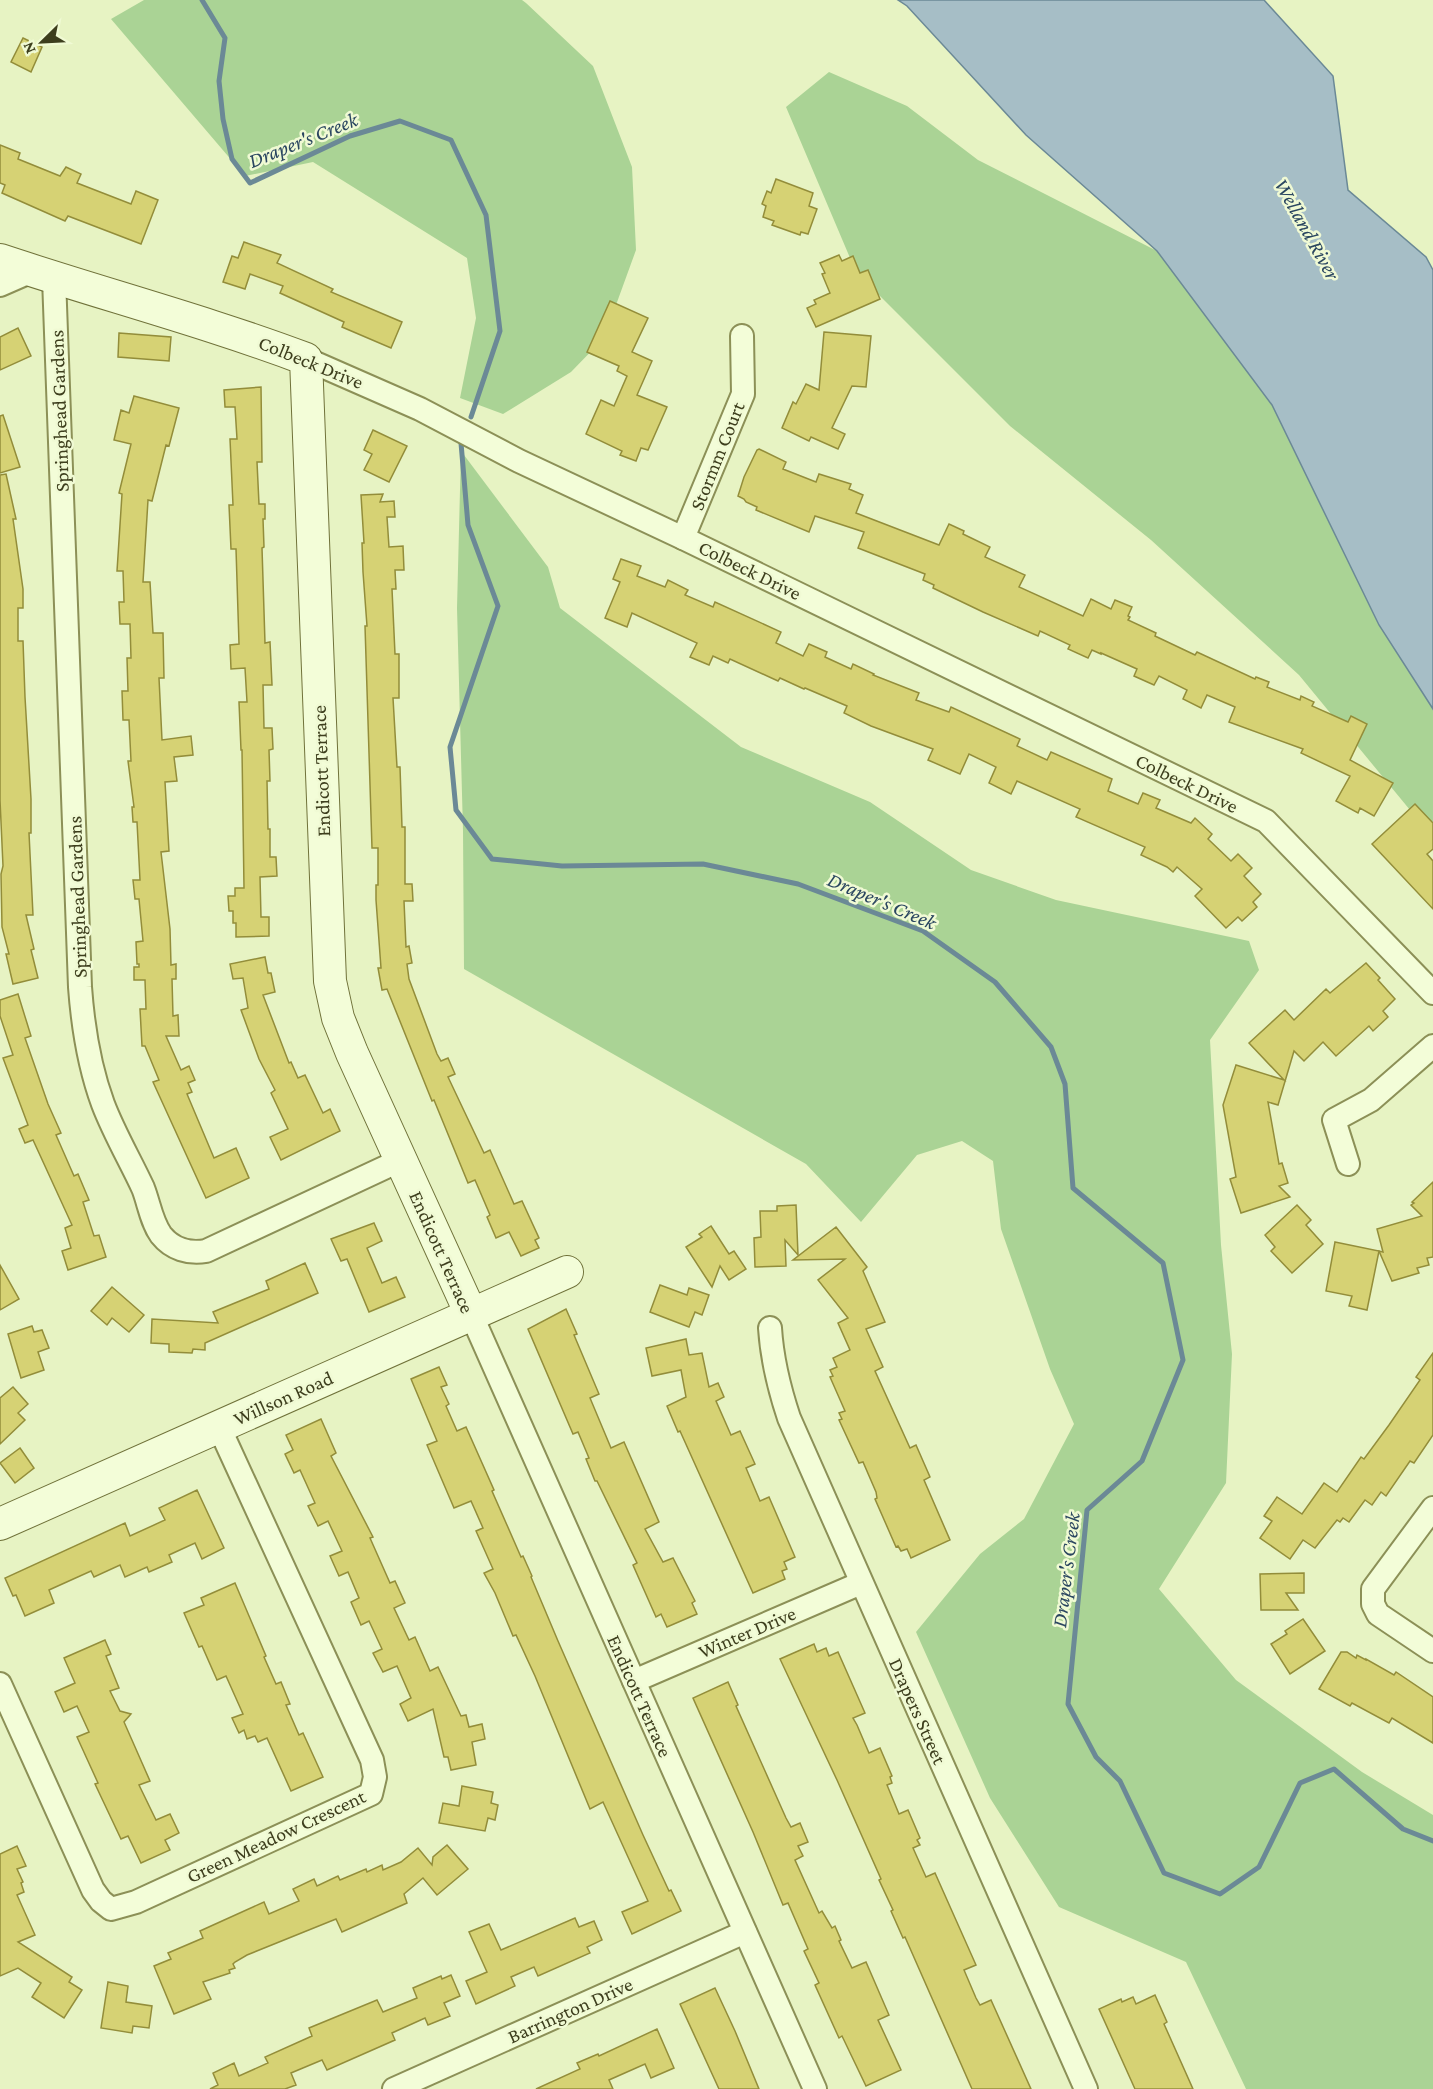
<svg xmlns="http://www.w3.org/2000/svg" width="1433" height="2089" font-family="'Crimson Pro',serif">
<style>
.green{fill:#aad395}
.water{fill:#a6bec6;stroke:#6b8996;stroke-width:1.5}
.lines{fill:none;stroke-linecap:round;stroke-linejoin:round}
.stream{stroke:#6b8996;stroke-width:5}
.building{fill:#d6d274;stroke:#938d3a;stroke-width:1.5}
.street-casing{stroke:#8c9057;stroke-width:26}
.secondary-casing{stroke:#70723a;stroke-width:34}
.street{stroke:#f3fdd8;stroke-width:22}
.secondary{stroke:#f3fdd8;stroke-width:32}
.labels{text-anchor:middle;stroke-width:5;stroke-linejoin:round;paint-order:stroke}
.street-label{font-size:20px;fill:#3d3e1d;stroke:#f0fad4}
.water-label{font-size:21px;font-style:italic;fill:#2a4660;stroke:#f0fad4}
</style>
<rect width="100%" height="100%" fill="#e7f3c3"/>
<g class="green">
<path d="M144 0H522L526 3 593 66 632 167 636 250 604 338 571 372 503 414 460 398 476 318 467 258 313 162 245 176 111 19Z"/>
<path d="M829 72 907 106 978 160 1157 251 1272 405 1379 625 1433 709V838L1299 675 1151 540 1010 426 856 272 786 107Z"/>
<path d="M461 451 548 567 560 608 741 747 870 802 971 870 1056 900 1249 941 1259 970 1210 1040 1221 1245 1232 1354 1226 1483 1159 1589 1236 1680 1362 1772 1433 1815V2089H1246L1186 1962 1059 1907 990 1798 916 1632 980 1554 1024 1519 1074 1424 1050 1369 1001 1229 993 1161 962 1141 917 1155 861 1222 806 1164 464 969 463 831 457 608Z"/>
</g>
<path class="water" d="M898 0H1264L1333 76 1348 190 1426 257 1433 270V709L1379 625 1272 405 1157 251 1026 135 907 6Z"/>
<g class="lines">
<g class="stream">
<path d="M202 0 225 38 219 81 223 119 232 159 250 183 350 136 400 121 451 140 486 215 500 331 471 417"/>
<path d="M461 443 468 525 498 606 450 747 456 810 492 859 562 866 703 864 798 884 923 931 995 982 1051 1047 1065 1084 1073 1188 1163 1263 1183 1360 1142 1461 1087 1510 1068 1704 1096 1757 1120 1781 1164 1873 1220 1894 1259 1867 1300 1783 1334 1769 1403 1829 1433 1841"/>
</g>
</g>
<g class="building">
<path d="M23 38 42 47 31 72 11 62Z"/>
<path d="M0 145 20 153 18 159 60 176 66 167 81 174 77 183 131 204 136 191 158 200 141 244 68 216 65 221 2 193 5 185 0 183Z"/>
<path d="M776 179 813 193 809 206 817 209 808 234 801 232 800 235 772 225 774 221 763 217 766 206 762 204 767 191 771 193Z"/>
<path d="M244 242 281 255 277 263 333 289 331 292 402 322 391 348 342 327 344 322 280 293 283 286 250 274 245 289 223 282 232 256 238 258Z"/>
<path d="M839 255 842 261 853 256 860 273 868 270 880 299 816 327 807 308 816 304 814 300 830 293 822 274 825 273 820 263Z"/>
<path d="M610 301 648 318 632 352 652 361 637 395 667 407 648 450 641 448 636 461 620 455 622 451 586 434 601 400 614 406 627 376 617 371 619 366 587 352Z"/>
<path d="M18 328 31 356 0 370V337Z"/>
<path d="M824 332 871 336 866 387 852 386 832 428 845 434 838 449 811 437 809 441 782 428 793 402 796 404 806 384 819 390Z"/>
<path d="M119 333 171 337 169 361 118 357Z"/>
<path d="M261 387 262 462H257L259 504H265V519H263L264 547 262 548 265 643 270 642 272 685H263L264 728H272L273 749 269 750 270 781H267L268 829H270V857H276L277 876 260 877 261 917H269V936L236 937V923H233V911H229L228 896H235V888H244L242 750H241L239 702H247L245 668 231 669 230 645 239 644 236 549H231L229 505H233L230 439H237L235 407H225L224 390Z"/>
<path d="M134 396 179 408 169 446 166 445 152 501 148 500 143 582H150L153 633H163L164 678H159L162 740 191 736 193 755 174 757 177 781 165 782 169 851 161 852 170 929 171 965 176 964V979H172L173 1016 178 1015 179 1036H166L181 1070 189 1066 195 1080 188 1083 192 1092 187 1094 214 1158 236 1148 249 1178 206 1198 153 1082 159 1080 145 1046H142L140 1009H146L145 980H134V967H139V964H137L136 942 143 941 139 899H135L133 880H140L137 822H133L132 807H134L128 761H131L129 720H123L122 691H128L127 658H131L130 624H120L119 602H124L123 571H117L122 494 119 493 131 444 114 440 121 410 129 413Z"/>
<path d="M3 415 20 467 0 473V416Z"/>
<path d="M373 430 407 446 389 482 364 470 372 454 364 450Z"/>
<path d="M759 449 786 462 783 469 816 482 819 474 851 484 849 489 863 495 856 513 939 545 949 524 964 531 963 534 990 547 985 557 1025 575 1019 587 1083 616 1091 599 1111 609 1115 600 1132 607 1128 616 1130 617 1128 620 1156 633 1155 636 1195 655 1197 652 1255 679 1256 677 1269 682 1267 687 1300 700 1301 696 1314 702 1312 706 1348 722 1351 716 1367 724 1350 760 1393 783 1374 816 1360 808 1358 813 1336 801 1350 776 1301 753 1303 749 1229 722 1235 707 1207 695 1201 708 1183 699 1187 690 1159 676 1154 685 1134 676 1137 669 1101 653V654L1092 650 1088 658 1068 649 1070 645 1040 631 1038 636 983 612 933 588 934 585 923 580 925 574 858 548 864 532 815 516 809 532 756 510 757 507 746 502 744 499 738 496 744 477 757 450Z"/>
<path d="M6 474 16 519H13L23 589V608H18V641H23L25 697 31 799V833H29L33 915H26L34 949 31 950 38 978 13 984 6 954H9L2 927 1 874 3 866 0 800V475Z"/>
<path d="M383 494 380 502 394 501 395 517H387L389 547 403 546 404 570H395L396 589H392L395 654H399V698H393L397 767H400L402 827H405V884H412L413 901H404L406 947 409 946 412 963 407 964 409 979 437 1054 441 1061 448 1058 455 1074 448 1077 484 1153 490 1150 514 1204 522 1201 539 1238 535 1240 539 1248 521 1256 509 1232 496 1238 487 1217 490 1215 475 1180 468 1183 434 1100 432 1101 387 989 382 990 378 968H381L376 900V885H378V848H372L365 626H367L363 572 362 543H364L361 495Z"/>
<path d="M621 559 641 566 637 576 665 587 668 580 688 590 685 595 713 607 715 602 781 632 776 643 803 656 809 644 827 652 825 657 851 669 853 664 874 674 873 675 919 693 916 700 949 712 951 707 1020 739 1017 746 1047 760 1051 752 1112 779 1108 791 1138 804 1143 793 1160 800 1156 808 1191 823 1195 818 1212 834 1208 839 1231 861 1238 854 1252 868 1244 876 1261 894 1253 902 1257 907 1242 921 1238 917 1226 928 1195 896 1202 889 1177 867 1173 872 1167 867 1141 855 1145 847 1076 817 1080 809 1017 781 1011 794 989 783 996 767 969 754 960 774 928 760 933 749 871 726 844 713 847 706 805 688 804 689 780 678 778 681 730 659 728 663 713 656 709 665 690 657 697 643 632 613 627 627 605 618 620 582 613 579Z"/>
<path d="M1415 804 1433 823V849L1427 854 1433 861V909L1372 844Z"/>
<path d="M265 957 268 973H271L275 992 263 995 289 1063 291 1062 298 1078 305 1075 323 1113 330 1109 340 1131 281 1160 270 1137 288 1129 271 1093 275 1090 259 1059 241 1010 248 1008 243 978 233 979 230 964Z"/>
<path d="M1366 963 1380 978 1378 980 1395 999 1383 1011 1388 1017 1373 1031 1369 1026 1336 1056 1323 1042 1304 1061 1294 1051 1278 1105 1268 1102 1279 1164 1282 1163 1288 1183 1279 1186 1290 1197 1241 1213 1230 1179 1236 1177 1223 1105 1236 1065 1284 1080 1249 1043 1285 1010 1294 1020 1326 989 1330 993Z"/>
<path d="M18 994 31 1036 25 1038 48 1104 61 1133 56 1135 74 1176 78 1174 89 1200 83 1202 94 1236 99 1235 106 1257 68 1270 62 1251 71 1248 65 1228 72 1225 33 1140 25 1143 19 1129 28 1125 3 1058 13 1055 0 1016V1000Z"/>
<path d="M1433 1182V1257L1427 1258 1429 1265 1417 1268 1419 1273 1392 1281 1379 1251 1383 1252 1377 1229 1422 1216 1411 1205 1414 1203 1412 1202Z"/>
<path d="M796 1205 798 1255 785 1240 786 1266 755 1267 754 1238 761 1237 760 1211H777V1206Z"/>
<path d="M1297 1205 1311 1220 1306 1225 1323 1244 1292 1273 1271 1251 1275 1247 1265 1235Z"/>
<path d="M374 1223 382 1241 367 1248 382 1283 396 1277 405 1297 369 1312 347 1259 341 1261 331 1239Z"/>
<path d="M711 1226 729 1254 734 1251 746 1269 729 1280 720 1266 712 1287 686 1247 702 1237 699 1234Z"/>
<path d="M836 1227 867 1267 863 1271 885 1322 866 1329 883 1367 875 1371 910 1448 916 1445 930 1477 924 1480 950 1540 911 1558 907 1549 901 1551 898 1546 896 1547 875 1499 877 1498 876 1492 863 1462 859 1463 839 1420 842 1419 839 1413 845 1411 830 1377 833 1376 830 1370 837 1367 833 1358 850 1350 838 1323 848 1318 818 1280 845 1259 793 1260Z"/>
<path d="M1335 1242 1379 1251 1367 1310 1349 1306 1352 1296 1326 1291Z"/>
<path d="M305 1263 318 1293 205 1343V1350L193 1349 192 1353 169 1352V1344L151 1343 152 1319 218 1323 213 1312 269 1289 266 1281Z"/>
<path d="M0 1265 19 1299 0 1310Z"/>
<path d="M660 1285 687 1295 689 1288 709 1295 702 1315 695 1312 689 1327 650 1312Z"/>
<path d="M112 1287 144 1315 129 1332 112 1318 107 1325 91 1311Z"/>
<path d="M566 1309 577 1334 574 1335 599 1394 590 1398 611 1448 624 1442 659 1522 645 1529 663 1562 673 1558 695 1601 692 1603 697 1614 667 1627 661 1614 656 1617 633 1565 637 1563 597 1481H595L586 1459 589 1458 578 1432 573 1434 528 1329Z"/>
<path d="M32 1326 34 1332 42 1330 49 1348 38 1352 44 1370 21 1378 8 1334Z"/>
<path d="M686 1339 689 1355 702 1353 709 1387 718 1383 724 1397 716 1401 731 1435 740 1431 755 1464 746 1468 760 1501 769 1497 795 1557 784 1562 787 1569 782 1571 785 1579 753 1593 680 1431 678 1432 667 1406 686 1397 681 1370 652 1376 646 1348Z"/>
<path d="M1433 1353V1435L1414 1463 1410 1461 1386 1496 1381 1492 1372 1505 1365 1500 1349 1522 1343 1518 1340 1522 1337 1520 1315 1548 1303 1540 1290 1559 1260 1538 1272 1521 1264 1516 1277 1497 1302 1514 1324 1483 1337 1492 1361 1457 1364 1459 1389 1425 1420 1380 1416 1377Z"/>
<path d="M439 1367 447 1385 441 1387 449 1404 446 1406 457 1431 466 1427 494 1490 492 1491 521 1557 523 1556 532 1576 531 1577 558 1641 643 1835 669 1891 671 1890 681 1911 632 1934 622 1912 648 1901 603 1802 590 1809 535 1676 516 1635 513 1636 495 1593 484 1573 493 1569 476 1531 483 1528 471 1501 454 1508 427 1445 437 1441 411 1379Z"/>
<path d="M13 1387 28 1404 18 1413 25 1420 0 1444V1398Z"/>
<path d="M321 1419 336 1453 331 1456 373 1537 370 1538 390 1583 395 1581 405 1603 394 1608 409 1640 415 1637 430 1671 438 1667 461 1716 466 1715 469 1727 482 1724 485 1739 472 1742 476 1765 451 1770 448 1757H444L433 1709 408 1721 400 1704 411 1698 397 1666 383 1672 373 1653 382 1649 369 1621 361 1625 351 1602 359 1598 348 1572 339 1576 330 1556 342 1551 328 1521 318 1526 308 1506 315 1503 300 1470 294 1473 285 1454 293 1450 286 1435Z"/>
<path d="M20 1448 34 1468 15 1483 0 1463Z"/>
<path d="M197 1490 224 1548 202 1559 195 1543 169 1555 172 1562 149 1572 147 1567 125 1577 120 1565 94 1577 91 1571 49 1590 54 1603 25 1616 16 1595 13 1596 5 1578 125 1523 130 1536 165 1520 159 1508Z"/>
<path d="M1304 1573V1593H1286L1298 1610H1261L1260 1574Z"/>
<path d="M235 1583 266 1656 264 1657 276 1684 281 1682 290 1704 286 1705 299 1735 303 1733 323 1777 291 1791 267 1738 258 1742 255 1736 247 1739 244 1730 239 1733 232 1718 243 1714 226 1676 217 1680 202 1646 199 1647 184 1613 204 1605 201 1598Z"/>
<path d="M1303 1619 1325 1651 1290 1674 1271 1644 1287 1634 1285 1631Z"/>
<path d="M105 1640 111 1654 106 1656 119 1688 110 1691 120 1711 131 1714 124 1722 150 1781 139 1785 156 1820 170 1814 179 1833 165 1840 170 1850 141 1863 128 1836 121 1839 95 1784 98 1783 77 1737 89 1732 77 1706 64 1712 55 1692 75 1683 64 1658Z"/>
<path d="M814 1644 817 1652 826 1648 829 1656 838 1652 865 1713 853 1718 857 1725 869 1753 880 1748 892 1776 890 1777 892 1783 887 1785 899 1814 908 1810 920 1838 917 1840 920 1845 913 1848 926 1877 935 1873 976 1965 964 1970 976 1998 980 2005 991 2000 1031 2089H972L905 1937 903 1938 891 1911 893 1910 879 1880 881 1879 837 1780 780 1659Z"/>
<path d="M1341 1652H1347L1356 1658 1357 1655 1366 1660V1659L1394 1675 1396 1672 1433 1697V1743L1392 1718 1389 1723 1352 1703 1350 1706 1319 1689Z"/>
<path d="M728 1682 738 1705 736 1706 786 1818 791 1827 800 1823 808 1842 798 1846 803 1856 795 1860 819 1913 822 1911 832 1928 835 1926 841 1940 839 1941 852 1968 866 1962 889 2015 878 2020 901 2070 866 2086 842 2036 839 2038 815 1985 819 1983 804 1951 808 1949 788 1903 783 1905 753 1832 693 1698Z"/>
<path d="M462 1786 493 1792 491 1803 498 1805 495 1820 488 1818 485 1831 439 1823 443 1803 459 1806Z"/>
<path d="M447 1845 468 1869 437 1895 423 1878 404 1894 407 1903 342 1932 336 1919 247 1955 235 1962 233 1964 235 1968 229 1970 230 1973 203 1982 211 1999 174 2014 154 1966 171 1959 168 1953 203 1938 200 1931 264 1902 269 1914 299 1901 293 1889 314 1879 317 1886 338 1876 340 1880 366 1869 367 1872 382 1865 383 1870 401 1862 418 1848 432 1865 433 1857Z"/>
<path d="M17 1846 26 1866 17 1869 23 1882 21 1883 24 1892 17 1895 35 1935 18 1942 72 1977 69 1982 82 1990 64 2018 32 1997 41 1983 18 1968 0 1976V1854Z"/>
<path d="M575 1918 579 1927 594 1921 602 1940 587 1947 590 1953 538 1976 534 1967 511 1977 515 1986 476 2004 466 1981 487 1972 469 1932 489 1924 501 1950Z"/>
<path d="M451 1975 460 1996 444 2003 450 2016 428 2025 425 2018 392 2033 395 2040 327 2070 322 2060 291 2073 296 2085 285 2089H210L218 2085 213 2073 234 2063 239 2076 268 2063 265 2057 312 2036 309 2028 377 2000 383 2012 417 1998 413 1988 441 1976 442 1979Z"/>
<path d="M108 1982 128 1986 126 2002 152 2006 149 2028 133 2026 132 2033 101 2028Z"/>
<path d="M715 1988 735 2031 759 2089H719L680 2004Z"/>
<path d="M1155 1995 1167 2022 1164 2024 1193 2089H1135L1099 2009 1121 1999 1122 2002 1133 1997 1136 2004Z"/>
<path d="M657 2029 674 2068 651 2078 645 2064 609 2080 613 2089H536L580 2069 577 2063 598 2054 599 2056Z"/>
</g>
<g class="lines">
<g class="street-casing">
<g id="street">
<path d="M54 278 80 987C83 1028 89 1066 103 1104 114 1133 130 1160 143 1188 149 1203 151 1221 161 1235 172 1249 189 1254 206 1251L401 1160"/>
<path d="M0 285 32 271"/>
<path d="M306 359 420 409 519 461 683 538 1266 821 1433 993"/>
<path d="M683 538 743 394 742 336"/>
<path d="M1348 1164 1334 1120 1371 1100 1433 1046"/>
<path d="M471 1314 815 2089"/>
<path d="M770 1328C772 1360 779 1388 789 1418L1086 2089"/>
<path d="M1433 1508 1373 1589V1604L1378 1614 1433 1651"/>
<path d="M634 1681 861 1583"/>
<path d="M0 1684 93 1890 101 1901 111 1909 136 1902 371 1794 375 1777 372 1760 219 1427"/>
<path d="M394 2089 745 1932"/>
</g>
</g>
<g class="secondary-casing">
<g id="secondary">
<path d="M0 260C102 294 205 321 306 359L330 981 338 1018 352 1053 471 1314"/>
<path d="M0 1524 567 1272"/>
</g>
</g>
<use href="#street" class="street"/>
<use href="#secondary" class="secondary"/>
</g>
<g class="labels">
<g class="street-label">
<text transform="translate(311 362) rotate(22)" y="7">Colbeck Drive</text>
<text transform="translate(59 411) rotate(-92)" y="7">Springhead Gardens</text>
<text transform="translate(717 456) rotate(-68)" y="7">Stormm Court</text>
<text transform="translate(750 570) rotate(26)" y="7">Colbeck Drive</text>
<text transform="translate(321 771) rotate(-92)" y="7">Endicott Terrace</text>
<text transform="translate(1187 783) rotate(26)" y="7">Colbeck Drive</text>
<text transform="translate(77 897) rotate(-92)" y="7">Springhead Gardens</text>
<text transform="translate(442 1252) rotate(66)" y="7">Endicott Terrace</text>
<text transform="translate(283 1398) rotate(-24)" y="7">Willson Road</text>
<text transform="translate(747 1632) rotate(-23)" y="7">Winter Drive</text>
<text transform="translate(640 1696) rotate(66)" y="7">Endicott Terrace</text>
<text transform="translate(918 1711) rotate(66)" y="7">Drapers Street</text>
<text transform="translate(276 1836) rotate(-25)" y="7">Green Meadow Crescent</text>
<text transform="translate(570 2010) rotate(-24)" y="7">Barrington Drive</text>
</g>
<g class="water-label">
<text transform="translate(303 140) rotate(-22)" y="7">Draper's Creek</text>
<text transform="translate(1307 229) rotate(61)" y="7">Welland River</text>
<text transform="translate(882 901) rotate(23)" y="7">Draper's Creek</text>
<text transform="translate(1066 1570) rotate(-83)" y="7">Draper's Creek</text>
</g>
</g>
<g transform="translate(42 42) rotate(246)" stroke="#f0fad4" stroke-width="4.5" paint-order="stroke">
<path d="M0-4.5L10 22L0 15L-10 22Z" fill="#3d3e1d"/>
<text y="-9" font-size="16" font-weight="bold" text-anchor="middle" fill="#3d3e1d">N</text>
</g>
</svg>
